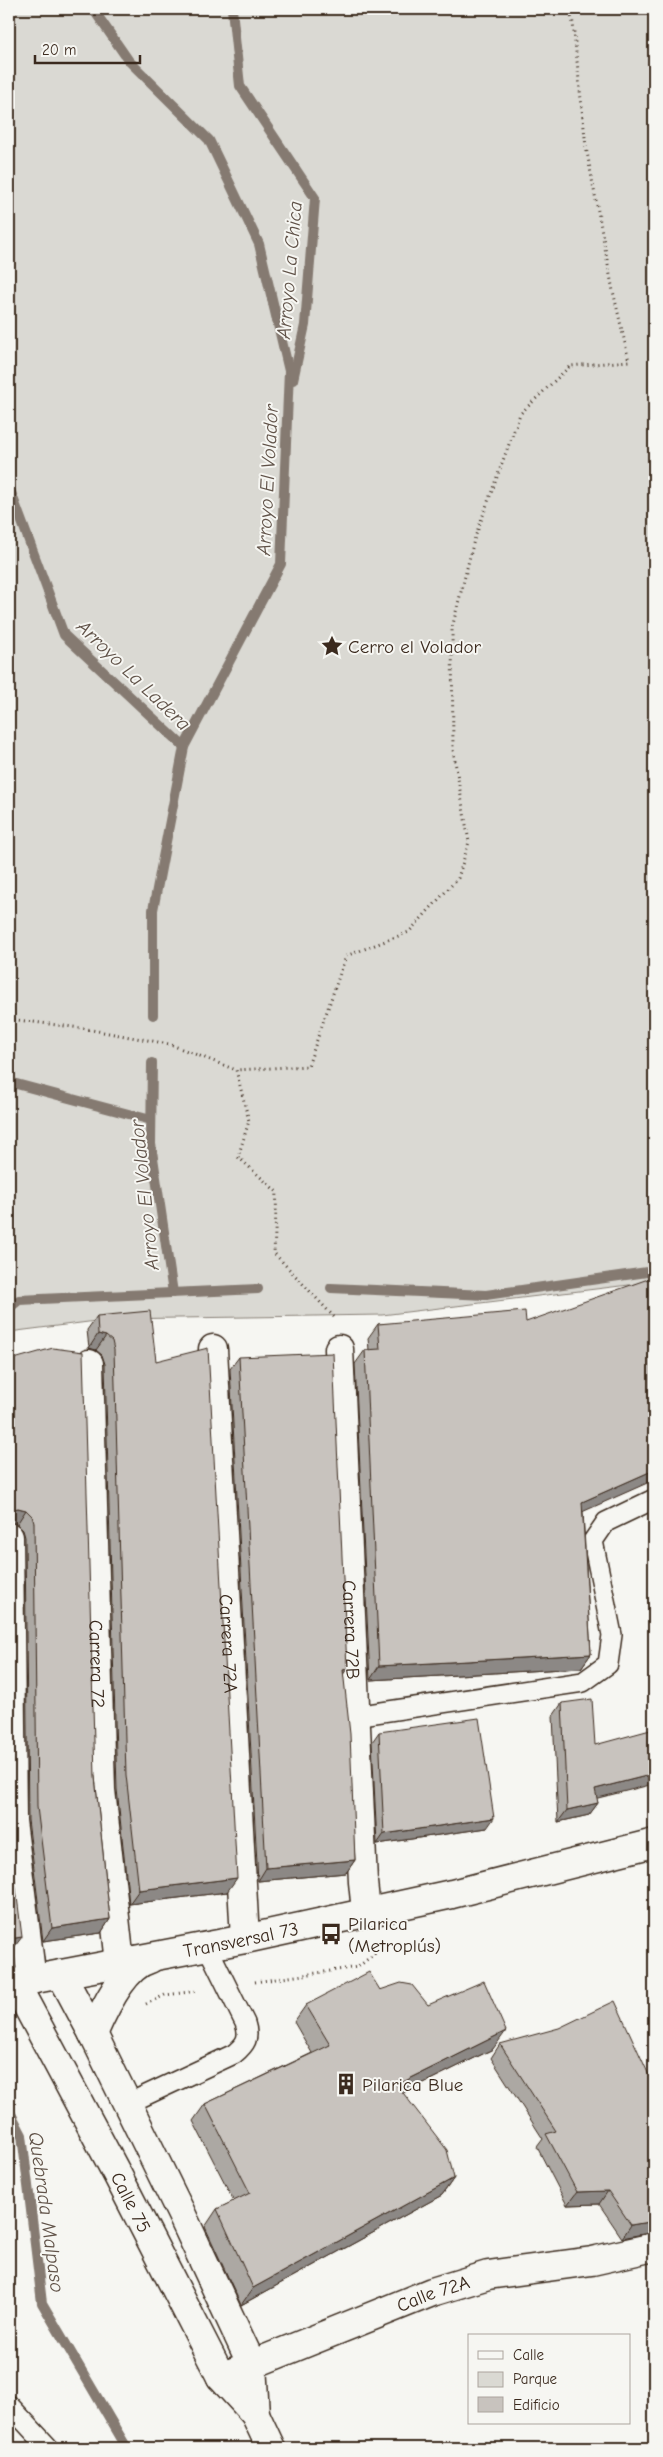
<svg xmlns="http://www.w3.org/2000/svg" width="663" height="2457" font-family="'Comic Neue',sans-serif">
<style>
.green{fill:#dad9d3;stroke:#8a8278}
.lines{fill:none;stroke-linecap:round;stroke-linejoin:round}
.stream{stroke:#857a71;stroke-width:10}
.service-casing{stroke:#3b2a1e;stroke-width:22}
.minor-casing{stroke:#3b2a1e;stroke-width:31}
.tertiary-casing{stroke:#3b2a1e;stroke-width:31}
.secondary-casing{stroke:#3b2a1e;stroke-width:31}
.path{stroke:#3b2a1e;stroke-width:3;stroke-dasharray:1 4;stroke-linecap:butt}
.service{stroke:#f6f6f2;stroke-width:19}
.minor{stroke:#f6f6f2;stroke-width:28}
.tertiary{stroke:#f6f6f2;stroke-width:28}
.secondary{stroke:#f6f6f2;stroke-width:28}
.wall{fill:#aca8a3;stroke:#3b2a1e}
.shaded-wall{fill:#8c8885;stroke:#3b2a1e}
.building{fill:#c8c3be;stroke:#3b2a1e}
.labels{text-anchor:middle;stroke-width:4;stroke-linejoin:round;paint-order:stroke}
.poi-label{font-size:19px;fill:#3b2a1e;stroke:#f6f6f2;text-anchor:start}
.street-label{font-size:19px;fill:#3b2a1e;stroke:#f6f6f2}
.water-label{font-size:20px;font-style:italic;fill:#605248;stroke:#f6f6f2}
</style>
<rect width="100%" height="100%" fill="#f6f6f2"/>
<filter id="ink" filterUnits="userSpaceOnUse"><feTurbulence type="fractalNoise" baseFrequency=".02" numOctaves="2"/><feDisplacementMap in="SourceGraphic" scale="10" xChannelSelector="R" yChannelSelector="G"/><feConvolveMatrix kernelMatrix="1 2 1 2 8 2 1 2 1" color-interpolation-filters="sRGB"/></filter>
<g filter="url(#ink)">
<path class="green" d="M9 9H654V1287L645 1283 382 1315 112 1319 9 1332Z"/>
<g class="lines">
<g class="stream">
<path d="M93 9 129 61 209 140 259 244 289 371 281 564 184 747 153 910V1015"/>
<path d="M232 9 240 86 315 198 305 325 293 380"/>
<path d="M9 487 64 635 184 747"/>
<path d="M152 1063 151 1144 173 1293"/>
<path d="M9 1082 151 1120"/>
<path d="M331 1288 486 1295 654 1271"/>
<path d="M9 1308 19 1300 258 1289"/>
<path d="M9 2110 22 2135 42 2303 127 2448"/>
</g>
<g class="service-casing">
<g id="service">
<path d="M355 1716 583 1682 608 1664 612 1635 593 1541 606 1522 654 1499"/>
<path d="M127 2104 234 2054C246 2044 250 2038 245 2023L207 1946"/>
<path d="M9 2405 49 2448"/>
</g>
</g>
<g class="minor-casing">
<g id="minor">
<path id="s1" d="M213 1349 245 1939"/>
<path id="s2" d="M339 1349 363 1882 366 1911"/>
<path id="s3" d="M89 1364 101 1790 120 1963"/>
<path d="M9 1537 12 1821 32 1980"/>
<path id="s4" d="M221 2377 432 2292 488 2275 592 2261 654 2247"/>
</g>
</g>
<g class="tertiary-casing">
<g id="tertiary">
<path d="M61 1974 93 2034 181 2213 252 2365 255 2414"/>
<path id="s5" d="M15 1983 118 2176 221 2377 255 2414 271 2448"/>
</g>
</g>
<g class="secondary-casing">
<g id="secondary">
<path id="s6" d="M9 1984 245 1939 452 1894 654 1843"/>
<path d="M93 2034C103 2011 123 1966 150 1959"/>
</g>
</g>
<g class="path">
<path d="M9 1019 81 1028 169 1044 236 1070"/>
<path d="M334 1317 274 1253 277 1192 238 1157 249 1121 236 1070 308 1066 346 956 409 932 458 878 469 842 453 750 452 628 474 540 520 414 570 366 629 361 613 291 586 147 573 23 569 9"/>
<path d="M255 1982 358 1967 389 1942"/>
<path d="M146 2004 165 1995 197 1991"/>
</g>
<use href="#service" class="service"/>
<use href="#minor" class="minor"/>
<use href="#tertiary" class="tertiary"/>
<use href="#secondary" class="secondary"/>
</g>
<g class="wall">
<path d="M97 1316 156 1361 227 1892 129 1904 117 1789 105 1364 102 1355 96 1350 89 1348 87 1330Z"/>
<path d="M526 1322 583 1511 591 1654 581 1668 370 1680 355 1364 365 1350H369L368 1338 378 1324Z"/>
<path d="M239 1357 343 1675 355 1860 346 1873 258 1881 230 1369Z"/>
<path d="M9 1361 95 1777 110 1919 101 1933 43 1941 28 1820 25 1537 23 1530 17 1524Z"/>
<path d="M562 1703 598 1803 589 1815 558 1822 553 1716Z"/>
<path d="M379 1732 487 1828 377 1844 372 1742Z"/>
<path d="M380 1990 428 2005 493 2049 403 2093 454 2178 442 2195 241 2305 205 2227 217 2209 234 2201 193 2121 205 2104 312 2053 294 2022 306 2005Z"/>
<path d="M500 2044 654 2232 622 2238 599 2204 567 2205 537 2147 543 2139 491 2058Z"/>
</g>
<g class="shaded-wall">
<path d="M98 1334 106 1336 96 1350 89 1348Z"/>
<path d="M654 1470V1480L573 1516 582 1502Z"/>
<path d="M18 1508 26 1510 17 1524 9 1522V1512L10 1510Z"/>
<path d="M591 1654 581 1668 370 1680 379 1666Z"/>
<path d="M347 1669 338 1682 343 1670Z"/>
<path d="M654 1774V1784L586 1801 595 1789Z"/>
<path d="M598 1803 589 1815 558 1822 567 1810Z"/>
<path d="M494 1818 487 1828 377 1844 384 1834Z"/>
<path d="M355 1860 346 1873 258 1881 266 1868Z"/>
<path d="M237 1878 227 1892 129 1904 139 1890Z"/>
<path d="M110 1919 101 1933 43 1941 52 1928Z"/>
<path d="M22 1937 12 1950 9 1951V1939Z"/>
<path d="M506 2031 493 2049 385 2102 397 2085Z"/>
<path d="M454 2178 442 2195 241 2305 253 2288Z"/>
<path d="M608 2191 599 2204 567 2205 577 2192Z"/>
<path d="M654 2221V2232L622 2238 631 2225Z"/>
</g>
<g class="building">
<path d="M651 1278 654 1287V1470L582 1502 591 1654 379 1666 365 1350 380 1349 378 1324 525 1311 526 1322Z"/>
<path d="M150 1311 156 1361 208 1348 237 1878 139 1890 126 1775 114 1350 112 1341 106 1336 98 1334 97 1316Z"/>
<path d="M53 1348 83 1352 95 1777 110 1919 52 1928 37 1807 34 1523 32 1516 26 1510 18 1508 10 1510 9 1512V1361L14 1359Z"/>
<path d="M333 1353 347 1669 343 1670 350 1734 355 1860 266 1868 239 1357Z"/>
<path d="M592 1699 595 1745 654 1729V1774L595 1789 598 1803 567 1810 562 1703Z"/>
<path d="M479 1718 494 1818 384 1834 379 1732Z"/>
<path d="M9 1832 22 1937 9 1939Z"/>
<path d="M369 1972 380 1990 401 1983 412 1985 428 2005 484 1981 506 2031 397 2085 447 2150 454 2178 253 2288 217 2209 250 2193 205 2104 330 2045 306 2005Z"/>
<path d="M615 2001 654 2086V2221L631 2225 608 2191 577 2192 546 2134 556 2131 500 2044 559 2028Z"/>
</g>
</g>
<defs>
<g id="sight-bare" transform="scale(1.725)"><path d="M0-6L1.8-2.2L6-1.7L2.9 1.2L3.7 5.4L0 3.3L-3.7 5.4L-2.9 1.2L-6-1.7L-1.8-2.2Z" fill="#3b2a1e" stroke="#f6f6f2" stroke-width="2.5" paint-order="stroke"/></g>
<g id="bus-bare" transform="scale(1.725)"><path d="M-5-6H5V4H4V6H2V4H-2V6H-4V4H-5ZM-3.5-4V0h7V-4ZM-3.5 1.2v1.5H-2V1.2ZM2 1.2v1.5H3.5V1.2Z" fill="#3b2a1e" stroke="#f6f6f2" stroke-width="2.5" paint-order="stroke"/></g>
<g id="building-bare" transform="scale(1.725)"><path d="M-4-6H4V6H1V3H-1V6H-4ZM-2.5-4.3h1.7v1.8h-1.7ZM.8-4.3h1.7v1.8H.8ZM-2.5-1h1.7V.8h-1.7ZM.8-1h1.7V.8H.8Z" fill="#3b2a1e" stroke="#f6f6f2" stroke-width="2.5" paint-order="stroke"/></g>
</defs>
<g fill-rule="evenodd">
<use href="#sight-bare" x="332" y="646"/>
<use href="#bus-bare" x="331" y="1934"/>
<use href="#building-bare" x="346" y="2084"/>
</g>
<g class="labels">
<g class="poi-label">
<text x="348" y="653">Cerro el Volador</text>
<text x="348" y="1930">Pilarica<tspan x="348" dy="22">(Metroplús)</tspan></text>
<text x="362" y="2091">Pilarica Blue</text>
</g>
<g class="street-label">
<text dy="7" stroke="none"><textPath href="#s2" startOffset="281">Carrera 72B</textPath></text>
<text dy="7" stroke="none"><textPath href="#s1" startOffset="295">Carrera 72A</textPath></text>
<text dy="7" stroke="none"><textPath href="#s3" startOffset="300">Carrera 72</textPath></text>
<text dy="7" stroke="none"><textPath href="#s6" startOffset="236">Transversal 73</textPath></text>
<text dy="7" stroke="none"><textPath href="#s5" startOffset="248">Calle 75</textPath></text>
<text dy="7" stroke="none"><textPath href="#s4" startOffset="228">Calle 72A</textPath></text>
</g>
<g class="water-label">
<text transform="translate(289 270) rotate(-85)" y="7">Arroyo La Chica</text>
<text transform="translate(267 480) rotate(-87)" y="7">Arroyo El Volador</text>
<text transform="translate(134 675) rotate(44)" y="7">Arroyo La Ladera</text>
<text transform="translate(144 1195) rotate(-96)" y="7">Arroyo El Volador</text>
<text transform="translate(47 2212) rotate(82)" y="7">Quebrada Malpaso</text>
</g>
</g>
<rect width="663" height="2457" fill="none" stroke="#f6f6f2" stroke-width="30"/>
<rect x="15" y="15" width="633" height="2427" fill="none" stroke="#3b2a1e" stroke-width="2" filter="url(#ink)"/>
<rect x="468" y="2334" width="162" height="90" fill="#f6f6f2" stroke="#aba49d"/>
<rect x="478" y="2351" width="25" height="8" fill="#f6f6f2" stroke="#aba49d"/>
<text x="513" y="2360" font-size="15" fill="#3b2a1e">Calle</text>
<rect x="478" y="2372" width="25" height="15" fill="#dad9d3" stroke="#aba49d"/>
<text x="513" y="2384" font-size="15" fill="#3b2a1e">Parque</text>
<rect x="478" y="2397" width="25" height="15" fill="#c8c3be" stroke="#aba49d"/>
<text x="513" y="2410" font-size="15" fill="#3b2a1e">Edificio</text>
<path d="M35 55v8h105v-8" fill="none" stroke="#3b2a1e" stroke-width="2.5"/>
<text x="42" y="55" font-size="15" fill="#3b2a1e" stroke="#f6f6f2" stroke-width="4" paint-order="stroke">20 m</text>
</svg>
